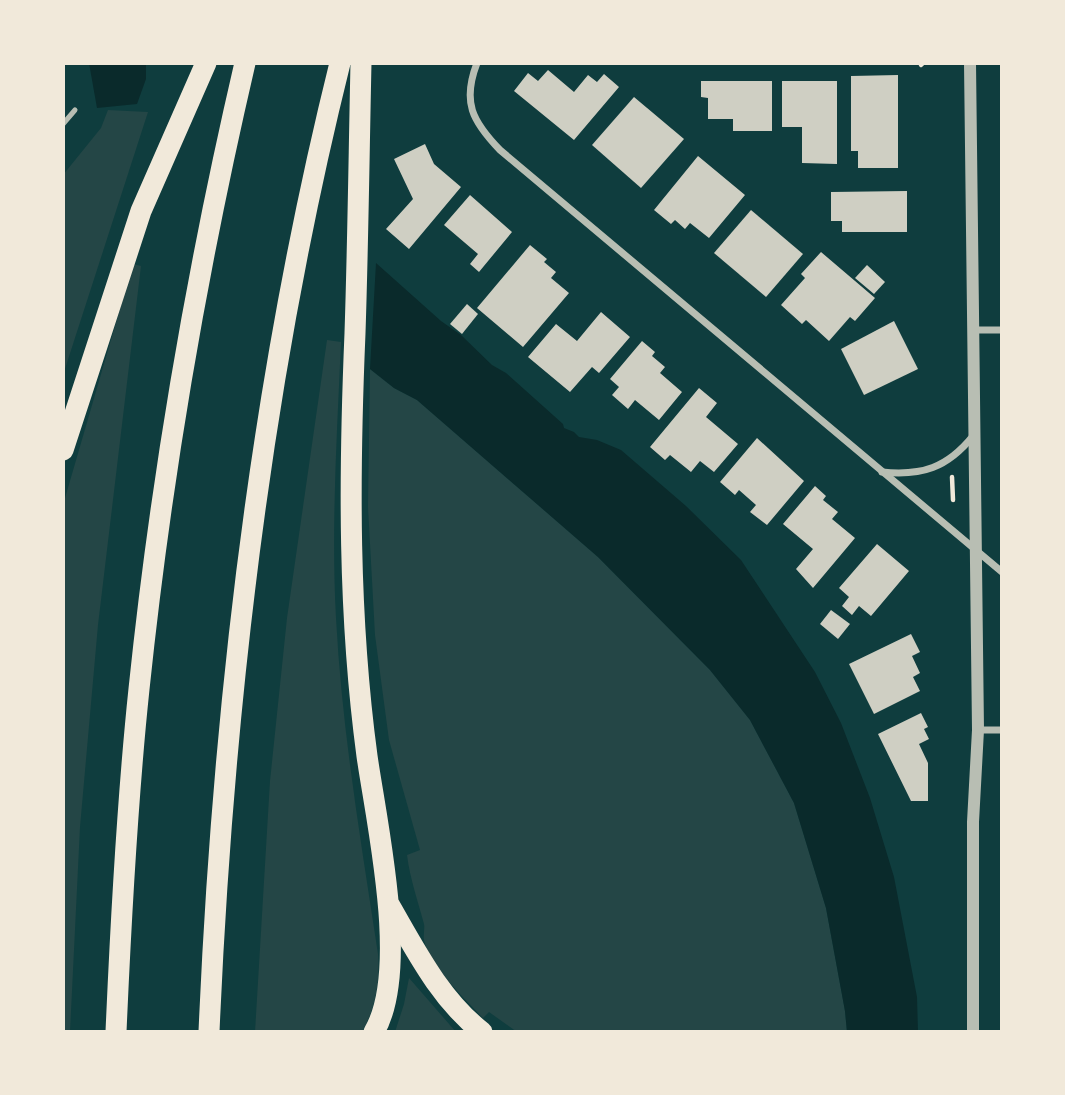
<svg xmlns="http://www.w3.org/2000/svg" width="1065" height="1095" font-family="'Exo 2',sans-serif">
<style>
.green{fill:#244646}
.water{fill:#0a2a2b}
.building{fill:#cfcfc3}
.lines{fill:none;stroke-linecap:round;stroke-linejoin:round}
.path{stroke:#f1e9da;stroke-width:4.5}
.service{stroke:#b8beb3;stroke-width:5}
.minor{stroke:#b8beb3;stroke-width:7}
.tertiary{stroke:#b8beb3;stroke-width:12}
.motorway{stroke:#f1e9da;stroke-width:21}
</style>
<rect width="100%" height="100%" fill="#0f3d3e"/>
<g class="green">
<path d="M108 110 148 112 63 375V175L101 128Z"/>
<path d="M133 264 141 266 98 625 80 827 70 1032H63V505Z"/>
<path d="M327 340 341 342C337 434 331 526 336 618 342 731 361 842 378 954 380 981 376 1008 362 1032H255L270 781 287 618Z"/>
<path d="M370 369 394 388 417 400 598 557 710 670 750 720 794 803 826 908 845 1011 847 1032H517L489 1012 483 1018C466 1000 429 965 424 940 423 935 425 929 424 924 418 901 410 879 407 855L420 850 389 740 375 635 368 507Z"/>
<path d="M409 978 456 1032H395L404 1004Z"/>
</g>
<g class="water">
<path d="M89 63H146V79L137 104 97 108Z"/>
<path d="M376 263 441 321 461 335 492 365 506 373 563 424 564 428 574 432 579 437 597 440 621 450 686 506 741 560 815 672 841 723 870 798 894 877 917 997 918 1032H847L845 1011 826 908 794 803 750 720 710 670 598 557 417 400 394 388 370 369Z"/>
</g>
<g class="building">
<path d="M548 70 574 92 588 75 597 82 604 74 619 87 574 140 514 91 528 73 538 81Z"/>
<path d="M898 75V168H858V151H851V76Z"/>
<path d="M701 81H772V131H733V119H708V98L701 97Z"/>
<path d="M782 81H837V164L802 163V127H782Z"/>
<path d="M634 97 684 139 641 188 592 145Z"/>
<path d="M425 144 434 164 461 187 409 249 386 229 413 199 394 159Z"/>
<path d="M698 156 745 195 709 238 690 223 685 229 675 220 671 224 654 210Z"/>
<path d="M907 191V232H842V221H831V192Z"/>
<path d="M470 195 512 232 479 272 470 264 478 254 444 225Z"/>
<path d="M751 210 803 254 766 297 714 253Z"/>
<path d="M530 245 547 259 544 262 556 272 551 278 569 293 523 347 477 308Z"/>
<path d="M821 252 875 298 855 321 850 317 829 341 806 320 802 324 781 305 805 278 801 274Z"/>
<path d="M867 265 885 282 874 294 855 278Z"/>
<path d="M467 304 478 314 462 334 450 324Z"/>
<path d="M601 312 630 337 599 373 592 367 570 392 528 357 556 324 577 341Z"/>
<path d="M894 321 918 369 864 395 841 349Z"/>
<path d="M642 341 655 352 652 356 665 367 660 373 682 392 659 420 635 400 628 409 612 395 619 387 610 379Z"/>
<path d="M699 388 717 403 706 417 738 444 714 472 700 461 691 472 670 455 665 460 650 447Z"/>
<path d="M757 438 804 481 767 525 750 512 756 505 739 490 735 495 720 482Z"/>
<path d="M815 486 826 496 823 500 838 512 832 519 855 538 813 588 796 569 813 549 783 524Z"/>
<path d="M877 544 909 571 871 616 859 606 852 615 842 606 849 597 839 588Z"/>
<path d="M831 610 850 624 838 639 820 624Z"/>
<path d="M911 634 920 652 912 656 920 673 913 677 920 691 874 714 849 664Z"/>
<path d="M921 713 928 727 924 729 929 739 919 744 928 763V801H911L878 734Z"/>
</g>
<g class="lines">
<g class="path">
<path d="M921 65 923 63"/>
<path d="M952 477 953 500"/>
</g>
<path class="service" d="M63 124 75 110"/>
<g class="minor">
<path d="M477 63C462 102 472 121 500 150L1002 572"/>
<path d="M975 330H1002"/>
<path d="M882 472C922 476 947 468 973 436"/>
<path d="M978 730H1002"/>
</g>
<path class="tertiary" d="M970 63 978 730 973 822V1032"/>
<g class="motorway">
<path d="M361 63C359 153 358 243 355 333 349 476 348 614 367 756 377 826 410 971 374 1032"/>
<path d="M63 450 141 211 206 63"/>
<path d="M390 906C416 951 440 999 482 1032"/>
<path d="M116 1032C121 917 127 803 139 689 161 478 197 269 245 63"/>
<path d="M209 1032C223 706 261 380 340 63"/>
</g>
</g>
<rect width="1065" height="1095" fill="none" stroke="#f1e9da" stroke-width="130"/>
</svg>
